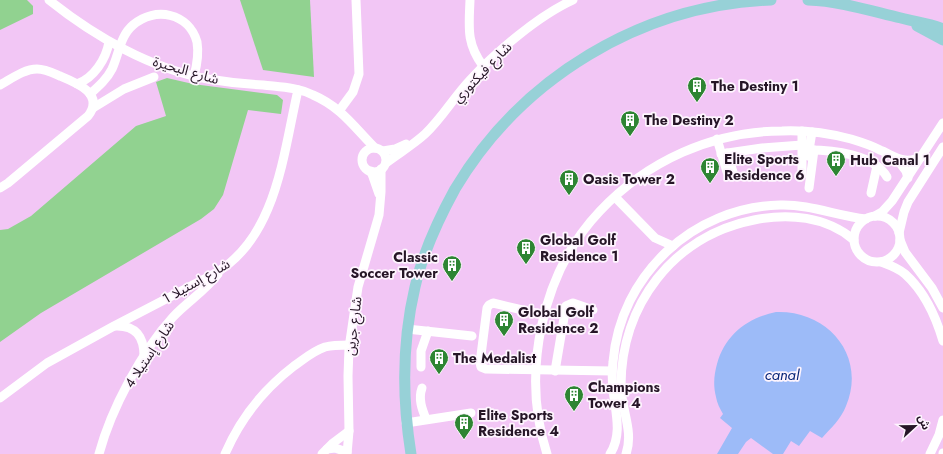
<svg xmlns="http://www.w3.org/2000/svg" width="943" height="454" font-family="Jost,'Noto Sans Arabic',sans-serif">
<style>
.green{fill:#91d290}
.water{fill:#9dbbf8}
.lines{fill:none;stroke-linecap:round;stroke-linejoin:round}
.minor{stroke:#fff;stroke-width:9}
.major{stroke:#97d1d7;stroke-width:11}
.labels{text-anchor:middle;stroke-width:3.5;stroke-linejoin:round;paint-order:stroke}
.street-label{font-size:14px;fill:#261627;stroke:#fef5fe}
.poi-label{font-size:14px;font-weight:bold;fill:#261627;stroke:#fef5fe;text-anchor:start}
.water-label{font-size:15px;font-style:italic;fill:#062377;stroke:#fef5fe}
</style>
<rect width="100%" height="100%" fill="#f2c6f5"/>
<g class="green">
<path d="M0 0H27L33 6V14L0 30Z"/>
<path d="M240 0H310L314 77 263 70Z"/>
<path d="M167 78 193 84 277 95 283 100 281 114 248 110 223 195 214 209 201 219 41 313 0 342V230L8 229 31 216 136 126 166 116 156 82Z"/>
</g>
<path class="water" d="M776 312C828 310 867 356 846 406 841 419 831 428 822 438L810 431 799 446 791 441 783 454H773L751 438 746 442 738 454H717L732 428 720 418 723 414C720 409 717 403 716 397 713 385 714 375 717 364 725 335 747 318 776 312Z"/>
<g class="lines">
<g class="minor">
<path d="M49 0C94 36 151 69 208 79 226 82 244 84 263 85 280 87 297 87 313 95 341 107 354 127 375 148"/>
<path d="M470 0C469 27 466 43 483 66"/>
<path d="M77 84C94 78 106 59 109 42"/>
<path d="M0 85C11 79 24 69 37 69 45 69 53 73 60 76 77 83 105 94 88 116L8 183 0 188"/>
<path d="M90 94C99 86 107 79 112 69 119 54 120 36 133 25 155 6 189 13 197 42 199 54 197 65 194 76"/>
<path d="M93 108 124 89 154 77"/>
<path d="M339 111 353 92 359 74 356 0"/>
<path d="M802 131V175"/>
<path d="M717 139 727 172"/>
<circle cx="374" cy="160" r="12"/>
<path d="M809 150C832 150 874 154 887 177"/>
<path d="M383 151 395 149 406 144"/>
<path d="M727 153 734 175"/>
<path d="M721 154 762 148 802 145"/>
<path d="M808 156 812 132"/>
<path d="M897 159 906 171 908 178"/>
<path d="M386 163C399 153 413 145 425 134 442 118 454 97 470 80 496 52 538 16 573 0"/>
<path d="M371 171 379 194"/>
<path d="M809 188 814 150"/>
<path d="M871 193 877 166"/>
<path d="M615 197 655 238 673 246"/>
<path d="M875 216 882 212 892 201 943 123"/>
<circle cx="877" cy="239" r="23"/>
<path d="M899 233 904 212 908 202 943 147"/>
<path d="M900 240 905 252 932 288 943 308"/>
<path d="M881 262C889 265 898 268 905 274 924 291 936 317 943 341"/>
<path d="M544 315 493 303 489 305 487 308 480 363 481 367 486 369 612 371"/>
<path d="M115 326C136 325 144 337 144 356"/>
<path d="M407 329 472 336"/>
<path d="M421 367V351L428 331"/>
<path d="M555 371 566 306 573 303 593 310"/>
<path d="M422 388C418 399 422 409 426 419"/>
<path d="M0 398 47 363 114 326 214 274C277 238 283 154 298 90"/>
<path d="M406 423 471 413"/>
<path d="M327 449 335 448 347 452"/>
<path d="M99 454C111 409 142 351 173 317 187 302 205 291 218 274"/>
<path d="M225 454C240 419 264 389 294 366 304 359 313 351 325 347 333 345 341 345 349 345"/>
<path d="M322 454 333 443 349 431"/>
<path d="M347 454 349 431 348 376 349 348 358 287 379 215 381 192V169"/>
<path d="M547 454C521 374 541 273 600 211 647 161 713 131 782 131 805 130 828 133 851 139 861 142 871 145 880 150 888 153 896 159 905 160 910 161 915 159 920 158"/>
<path d="M610 454C623 434 615 411 613 389 612 380 612 371 613 362 620 275 693 207 780 205 810 204 837 216 866 219"/>
<path d="M626 454C634 431 621 409 621 386 621 305 673 236 754 220 788 213 826 216 854 240"/>
<path d="M930 454 939 435 943 420"/>
<path d="M943 454V453"/>
</g>
<g class="major">
<path d="M808 0C840 1 871 11 901 18 915 22 929 23 943 29"/>
<path d="M917 26 943 40"/>
<path d="M411 454C402 398 402 342 415 287 423 252 438 220 455 189 521 78 641 5 771 0"/>
</g>
</g>
<defs>
<g id="building-pin" transform="scale(1)"><path d="M0 17L-7.5 6A9.5 9.5 0 1 1 7.5 6Z" fill="#2e8533" stroke="#fef5fe"/><path d="M-4-6H4V6H1V3H-1V6H-4ZM-2.5-4.3h1.7v1.8h-1.7ZM.8-4.3h1.7v1.8H.8ZM-2.5-1h1.7V.8h-1.7ZM.8-1h1.7V.8H.8Z" fill="#fff"/></g>
</defs>
<g fill-rule="evenodd">
<use href="#building-pin" x="697" y="86"/>
<use href="#building-pin" x="630" y="120"/>
<use href="#building-pin" x="836" y="160"/>
<use href="#building-pin" x="710" y="167"/>
<use href="#building-pin" x="569" y="179"/>
<use href="#building-pin" x="526" y="248"/>
<use href="#building-pin" x="452" y="265"/>
<use href="#building-pin" x="504" y="320"/>
<use href="#building-pin" x="439" y="358"/>
<use href="#building-pin" x="574" y="395"/>
<use href="#building-pin" x="464" y="423"/>
</g>
<g class="labels">
<g class="street-label">
<text transform="translate(186 70) rotate(16)" y="5">شارع البحيرة</text>
<text transform="translate(482 72) rotate(-46)" y="5">شارع فيكتوري</text>
<text transform="translate(196 281) rotate(-30)" y="5">شارع إستيلا 1</text>
<text transform="translate(353 326) rotate(-83)" y="5">شارع جرين</text>
<text transform="translate(149 354) rotate(-56)" y="5">شارع إستيلا 4</text>
</g>
<g class="poi-label">
<text x="711" y="91">The Destiny 1</text>
<text x="644" y="125">The Destiny 2</text>
<text x="724" y="164">Elite Sports<tspan x="724" dy="16">Residence 6</tspan></text>
<text x="850" y="165">Hub Canal 1</text>
<text x="583" y="184">Oasis Tower 2</text>
<text x="540" y="245">Global Golf<tspan x="540" dy="16">Residence 1</tspan></text>
<text x="438" y="262" text-anchor="end">Classic<tspan x="438" dy="16">Soccer Tower</tspan></text>
<text x="518" y="317">Global Golf<tspan x="518" dy="16">Residence 2</tspan></text>
<text x="453" y="363">The Medalist</text>
<text x="588" y="392">Champions<tspan x="588" dy="16">Tower 4</tspan></text>
<text x="478" y="420">Elite Sports<tspan x="478" dy="16">Residence 4</tspan></text>
</g>
<g class="water-label">
<text x="782" y="380">canal</text>
</g>
</g>
<g transform="translate(915 426) rotate(68)" stroke="#fef5fe" stroke-width="3" paint-order="stroke">
<path d="M0-3L7 15L0 10L-7 15Z" fill="#261627"/>
<text y="-6" font-size="11" font-weight="bold" text-anchor="middle" fill="#261627">ش</text>
</g>
</svg>
